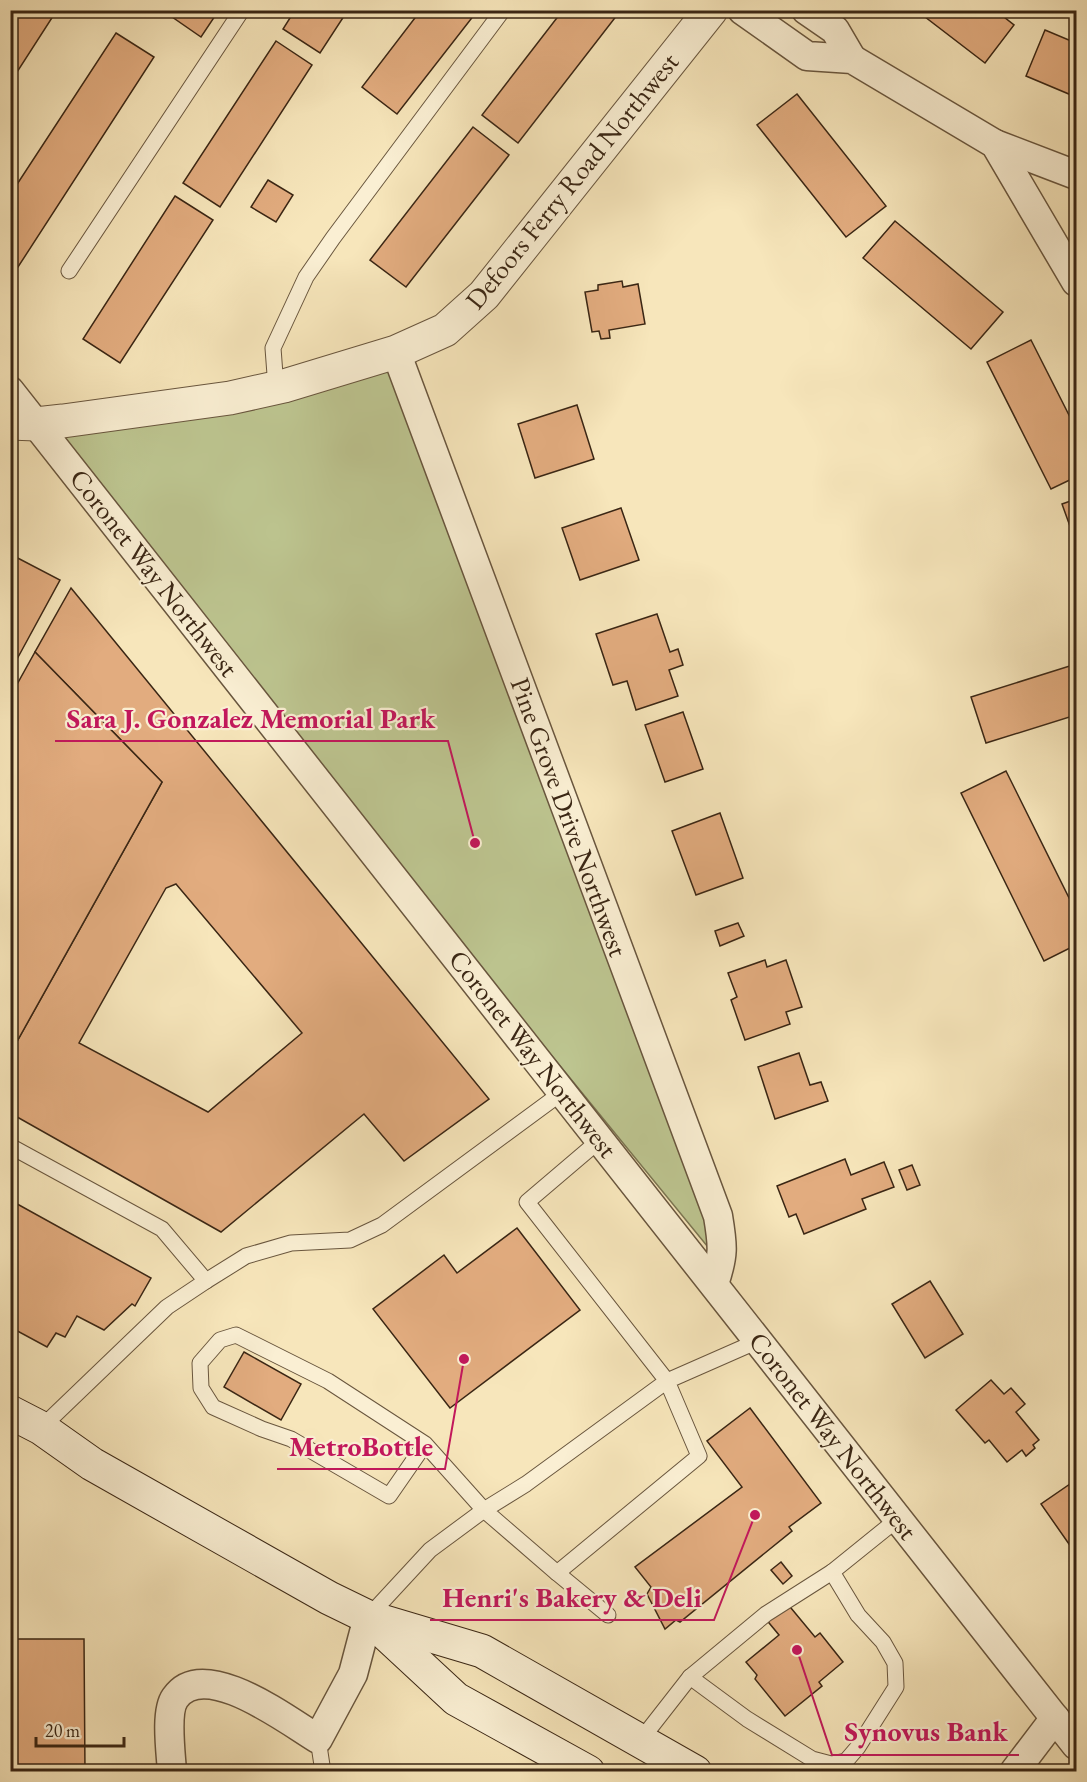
<svg xmlns="http://www.w3.org/2000/svg" width="1087" height="1782" font-family="'EB Garamond',serif">
<style>
.green{fill:#bdc590;stroke:#7c7652;stroke-width:1.5}
.building{fill:#e2ac7f;stroke:#3a2614;stroke-width:1.5;fill-rule:evenodd}
.lines{fill:none;stroke-linecap:round;stroke-linejoin:round}
.service-casing{stroke:#69563e;stroke-width:17}
.minor-casing{stroke:#69563e;stroke-width:31}
.tertiary-casing{stroke:#69563e;stroke-width:35}
.secondary-casing{stroke:#3a2614;stroke-width:35}
.service{stroke:#faefd3;stroke-width:15}
.minor{stroke:#faefd3;stroke-width:28}
.tertiary{stroke:#faefd3;stroke-width:33}
.secondary{stroke:#faefd3;stroke-width:33}
.labels{text-anchor:middle;stroke-width:4.5;stroke-linejoin:round;paint-order:stroke}
.street-label{font-size:27px;fill:#3a2614;stroke:#faefd3}
.leader{fill:none;stroke:#c2185b;stroke-width:2}
.callout-dot{fill:#c2185b;stroke:#faefd3;stroke-width:2}
.callout-label{font-size:28px;text-anchor:middle;font-weight:bold;fill:#c2185b;stroke:#faefd3;stroke-width:4.5;stroke-linejoin:round;paint-order:stroke}
</style>
<rect width="100%" height="100%" fill="#f7e6bb"/>
<filter id="stains"><feTurbulence type="fractalNoise" baseFrequency=".00333" numOctaves="4"/><feColorMatrix values="0 0 0 0 .2 0 0 0 0 .09 0 0 0 0 .02 0 0 0 .5 -.17"/></filter>
<radialGradient id="worn" r=".72"><stop offset=".6" stop-color="#630" stop-opacity="0"/><stop offset="1" stop-color="#630" stop-opacity=".3"/></radialGradient>
<path class="green" d="M396 352 721 1263 36 424Z"/>
<g class="building">
<path d="M10 10H57L10 83Z"/>
<path d="M162 10H219L201 37Z"/>
<path d="M295 10H348L320 53 283 29Z"/>
<path d="M421 10H478L397 114 362 87Z"/>
<path d="M563 10H621L518 143 482 115Z"/>
<path d="M916 10H995L1014 25 985 63Z"/>
<path d="M1045 30 1076 43V97L1026 76Z"/>
<path d="M116 33 154 57 18 267 10 262V195Z"/>
<path d="M276 41 312 65 220 207 183 183Z"/>
<path d="M797 94 886 206 846 237 757 125Z"/>
<path d="M473 127 509 155 406 287 370 260Z"/>
<path d="M268 180 293 195 276 222 251 207Z"/>
<path d="M175 196 213 220 120 363 83 339Z"/>
<path d="M895 221 1003 312 971 349 863 258Z"/>
<path d="M622 281 623 287 638 284 645 324 609 330 610 338 601 339 599 331 592 332 585 292 598 290V285Z"/>
<path d="M1031 340 1076 429V477L1051 489 987 362Z"/>
<path d="M577 405 594 459 535 478 518 424Z"/>
<path d="M1076 499V543L1062 504Z"/>
<path d="M621 508 639 560 580 580 562 528Z"/>
<path d="M10 554 60 580 10 672Z"/>
<path d="M71 588 489 1099 404 1161 364 1114 221 1232 10 1113V1054L162 782 35 652ZM176 884 302 1033 208 1112 79 1043 166 888Z"/>
<path d="M657 614 670 652 678 649 683 665 669 670 678 696 636 710 627 681 613 685 596 634Z"/>
<path d="M35 652 162 782 10 1054V697Z"/>
<path d="M1076 664V715L986 743 971 697Z"/>
<path d="M683 712 703 769 665 782 645 725Z"/>
<path d="M1006 771 1076 912V945L1044 961 961 793Z"/>
<path d="M720 813 743 878 696 895 672 831Z"/>
<path d="M738 923 744 936 720 946 715 931Z"/>
<path d="M765 960 767 967 786 960 802 1007 786 1012 790 1024 745 1040 731 1000 737 997 728 973Z"/>
<path d="M799 1053 810 1085 821 1082 828 1101 775 1119 758 1067Z"/>
<path d="M845 1159 851 1175 884 1162 894 1187 862 1199 866 1209 804 1234 796 1214 789 1217 777 1186Z"/>
<path d="M912 1165 920 1185 907 1190 899 1170Z"/>
<path d="M10 1200 151 1278 135 1306 132 1304 104 1330 77 1316 65 1337 56 1333 47 1347 10 1327Z"/>
<path d="M517 1228 580 1310 450 1408 373 1309 444 1255 457 1273Z"/>
<path d="M930 1281 963 1334 925 1358 892 1304Z"/>
<path d="M244 1352 301 1384 281 1420 224 1387Z"/>
<path d="M991 1380 1004 1394 1011 1388 1025 1404 1016 1412 1039 1440 1033 1445 1035 1448 1026 1456 1022 1450 1007 1462 989 1440 985 1443 956 1410Z"/>
<path d="M750 1408 821 1503 789 1527 792 1531 680 1622 676 1620 665 1629 647 1594 651 1587 635 1567 742 1487 707 1441Z"/>
<path d="M1070 1484 1076 1493V1554L1041 1504Z"/>
<path d="M781 1562 792 1576 783 1584 771 1570Z"/>
<path d="M786 1602 815 1637 820 1633 843 1662 819 1682 822 1686 785 1716 755 1679 757 1675 746 1662 779 1635 765 1618Z"/>
<path d="M10 1639H84L85 1772H10Z"/>
</g>
<g class="lines">
<g class="service-casing">
<g id="service">
<path d="M69 271 242 10"/>
<path d="M276 388 273 348 306 277 333 238 503 10"/>
<path d="M601 1139 527 1202 667 1381 526 1484 484 1510 557 1573 699 1456 667 1381 758 1341"/>
<path d="M10 1146 162 1229 206 1281 167 1307 41 1428"/>
<path d="M206 1281 246 1256 291 1243 350 1240 382 1225 564 1091"/>
<path d="M557 1573 608 1615"/>
<path d="M368 1617 430 1550 484 1510 425 1444 328 1381 236 1335 220 1340 200 1363 201 1388 213 1407 262 1429 291 1439 389 1496 425 1444"/>
<path d="M690 1677 747 1719 812 1759 831 1764 846 1761 858 1747 896 1687 895 1663 883 1642 858 1615 832 1572"/>
<path d="M318 1739 323 1772"/>
<path d="M640 1741 690 1677 766 1614 832 1572 899 1518"/>
</g>
</g>
<g class="minor-casing">
<g id="minor">
<path d="M742 10 807 56 852 59 995 144 1076 282"/>
<path d="M806 10 835 30 852 59"/>
<path d="M995 144 1076 175"/>
<path d="M396 352 718 1216C723 1246 724 1255 714 1284"/>
<path d="M10 391 1076 1745"/>
<path d="M172 1772C171 1754 165 1712 175 1698 204 1656 288 1721 318 1739L353 1674 368 1617"/>
<path d="M1014 1772 1055 1718"/>
</g>
</g>
<g class="tertiary-casing">
<path id="tertiary" d="M10 423 36 424 63 421 230 398 284 386 396 352 445 330 484 295 711 10"/>
</g>
<g class="secondary-casing">
<g id="secondary">
<path d="M10 1412 41 1428 92 1464 329 1598 368 1617 482 1651 695 1772"/>
<path d="M373 1622 456 1699 588 1772"/>
</g>
</g>
<use href="#service" class="service"/>
<use href="#minor" class="minor"/>
<use href="#tertiary" class="tertiary"/>
<use href="#secondary" class="secondary"/>
</g>
<g class="labels">
<g class="street-label">
<text transform="translate(572 181) rotate(-51)" y="9">Defoors Ferry Road Northwest</text>
<text transform="translate(154 573) rotate(52)" y="9">Coronet Way Northwest</text>
<text transform="translate(569 817) rotate(70)" y="9">Pine Grove Drive Northwest</text>
<text transform="translate(533 1054) rotate(52)" y="9">Coronet Way Northwest</text>
<text transform="translate(833 1436) rotate(52)" y="9">Coronet Way Northwest</text>
</g>
</g>
<path class="leader" d="M475 843L448 741H55M464 1359L445 1469H277M755 1515L714 1620H430M797 1650L832 1755H1019"/>
<g class="callout-dot">
<circle cx="475" cy="843" r="6"/>
<circle cx="464" cy="1359" r="6"/>
<circle cx="755" cy="1515" r="6"/>
<circle cx="797" cy="1650" r="6"/>
</g>
<g class="callout-label">
<text x="251" y="728">Sara J. Gonzalez Memorial Park</text>
<text x="361" y="1456">MetroBottle</text>
<text x="572" y="1607">Henri's Bakery &amp; Deli</text>
<text x="926" y="1741">Synovus Bank</text>
</g>
<rect width="1087" height="1782" fill="none" stroke="#f7e6bb" stroke-width="36"/>
<rect x="12" y="12" width="1063" height="1758" fill="none" stroke="#3a2614" stroke-width="3"/>
<rect x="18" y="18" width="1051" height="1746" fill="none" stroke="#3a2614" stroke-width="1.5"/>
<path d="M36 1737v9h88v-9" fill="none" stroke="#3a2614" stroke-width="3"/>
<text x="45" y="1737" font-size="18" fill="#3a2614" stroke="#faefd3" stroke-width="4.5" paint-order="stroke">20 m</text>
<rect width="100%" height="100%" filter="url(#stains)"/>
<rect width="100%" height="100%" fill="url(#worn)"/>
</svg>
